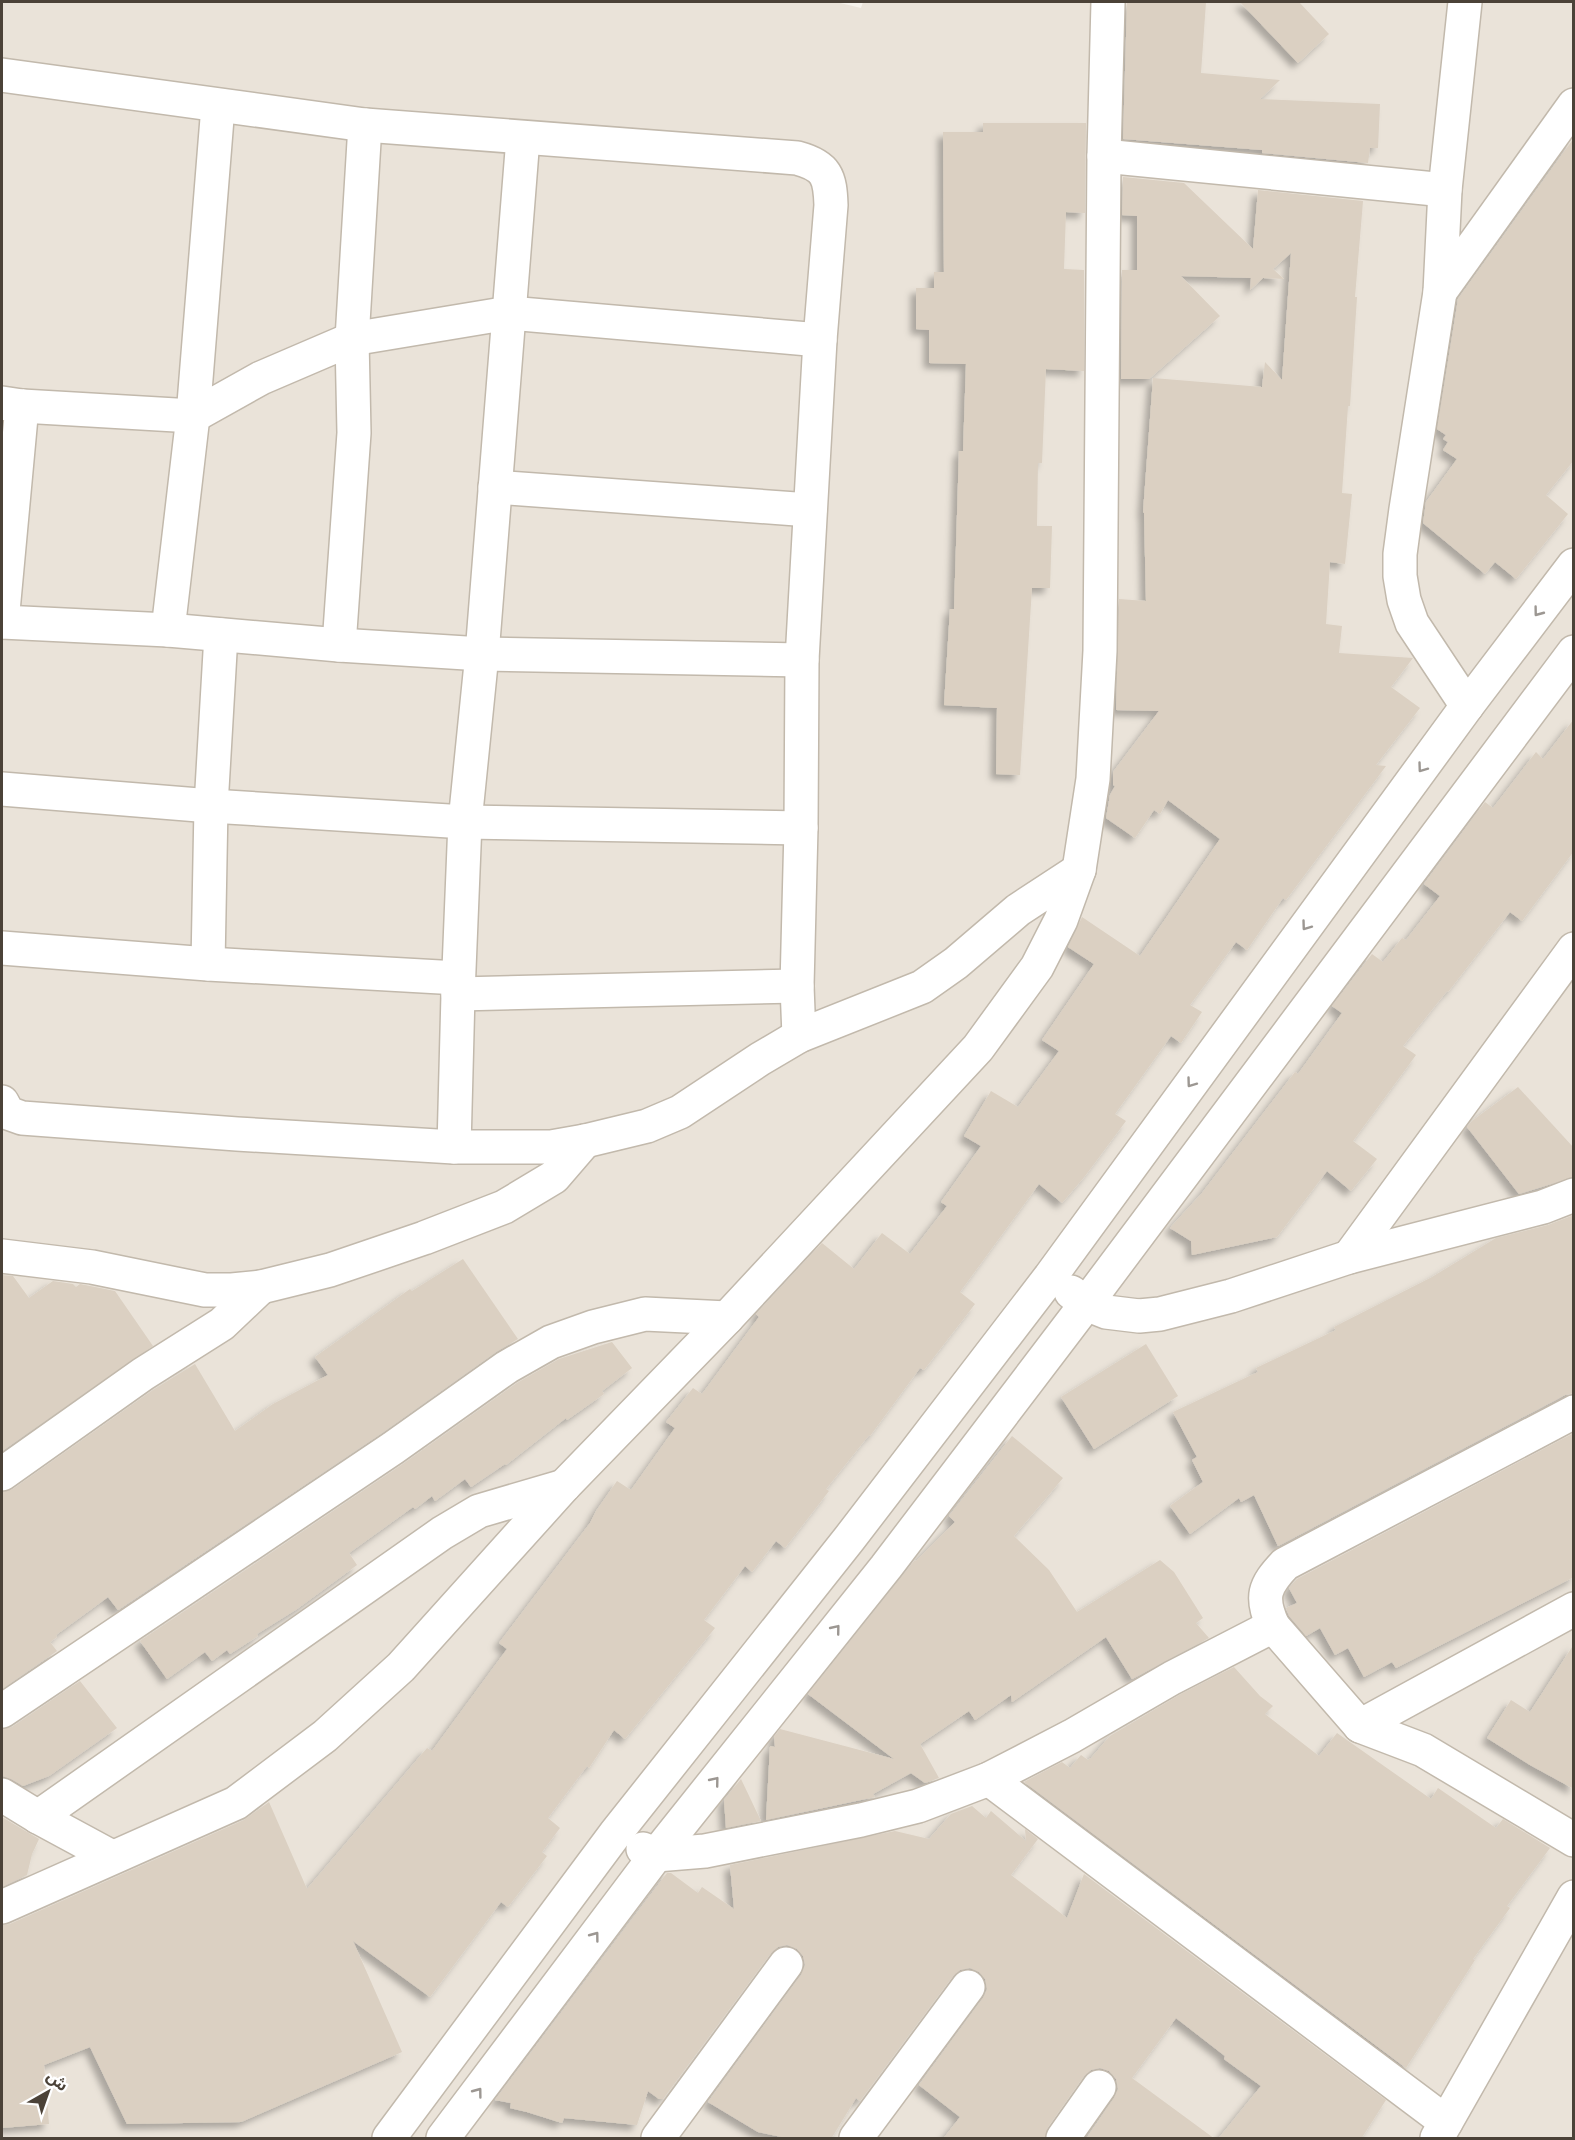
<svg xmlns="http://www.w3.org/2000/svg" width="1575" height="2140" font-family="Jost,'Noto Sans Arabic',sans-serif">
<style>
.residential{fill:#eae3d9}
.building{fill:#dbd0c2;filter:url(#shadow)}
.lines{fill:none;stroke-linecap:round;stroke-linejoin:round}
.minor-casing{stroke:#c2b9ac;stroke-width:36}
.minor{stroke:#fff;stroke-width:33}
.oneway{stroke:#9c9792}
</style>
<defs>
<filter id="shadow"><feDropShadow dx="-5.5" dy="5.5" stdDeviation="3" flood-color="#0004"/></filter>
</defs>
<rect width="100%" height="100%" fill="#f6f2eb"/>
<path class="residential" d="M2 2H836L861 8 863 2H1573V2138H2Z"/>
<g class="building">
<path d="M1127 2H1206L1201 73 1280 80 1260 99 1380 104 1378 148H1370L1368 163 1262 153V150L1123 139Z"/>
<path d="M1240 2H1299L1329 34 1298 63Z"/>
<path d="M983 123H1086L1085 213 1066 212 1064 269 1084 270V371L1046 369 1042 463H1038L1037 526H1052L1050 588H1032L1020 775 996 774 997 708 944 705 950 609H954L959 451H963L966 364 929 363V330L916 329V288H934V272H944L943 132H983Z"/>
<path d="M1574 138V460L1546 495 1568 514 1516 579 1495 562 1485 574 1423 523 1426 502 1457 459 1443 450 1448 442 1443 439 1446 435 1437 429 1458 299Z"/>
<path d="M1123 177 1184 183 1253 249 1258 190 1363 201 1355 297H1357L1350 406H1348L1342 493 1352 494 1345 564 1330 562 1326 624 1342 626 1339 653 1413 658 1391 687 1420 708 1376 765 1386 766 1286 900 1283 898 1247 950 1236 942 1190 1005 1202 1012 1181 1043 1171 1036 1115 1114 1126 1121 1085 1176 1062 1203 1039 1184 960 1292 975 1304 924 1370 920 1368 870 1436 869 1435 826 1489 829 1491 785 1548 776 1541 752 1572 745 1566 704 1620 715 1628 625 1739 614 1730 589 1768 587 1766 548 1818 560 1828 542 1852 547 1856 508 1907 501 1902 430 1997 353 1941 402 2052 241 2122 127 2124 90 2047 44 2065 49 2124 2 2128V1925L10 1924 244 1820 269 1802 307 1889 427 1748 432 1751 507 1649 499 1643 590 1523 596 1511 617 1481 631 1490 675 1428 666 1422 693 1388 702 1394 759 1317 756 1314 822 1243 854 1269 882 1233 910 1254 947 1206 941 1202 981 1146 964 1136 991 1091 1018 1107 1059 1051 1042 1040 1094 964 1068 947 1082 917 1140 956 1220 839 1168 800 1160 814 1154 810 1135 838 1106 818 1110 795 1115 786 1113 785V772L1159 711 1116 710 1119 599 1146 601 1144 513 1143 512 1153 378 1262 387 1265 362 1282 380 1291 253 1273 269 1284 279 1263 278 1250 290 1251 278 1181 276 1220 316 1149 379H1121L1122 270H1137V216L1122 215Z"/>
<path d="M1574 719V851L1522 921 1510 912 1448 992 1447 991 1403 1046 1416 1055 1353 1141 1377 1159 1351 1191 1327 1171 1277 1237 1192 1255 1191 1241 1170 1228 1202 1193 1295 1072 1298 1074 1342 1013 1332 1006 1372 954 1383 962 1402 938 1406 940 1440 896 1424 884 1485 802 1493 808 1536 752 1543 759Z"/>
<path d="M1518 1087 1574 1148V1177L1519 1194 1467 1127 1472 1121Z"/>
<path d="M1574 1215V1393L1565 1395 1278 1546 1254 1495 1241 1502 1239 1498 1190 1534 1170 1506 1203 1482 1192 1460 1197 1457 1173 1412 1258 1372 1256 1368 1336 1330 1334 1327 1432 1277 1496 1238 1548 1225Z"/>
<path d="M463 1259 518 1339 496 1352 382 1433 118 1610 108 1597 56 1635 57 1637 50 1642 57 1651 2 1689V1492L13 1489 153 1390 195 1364 235 1431 273 1404 328 1375 315 1357 410 1289 412 1291Z"/>
<path d="M2 1275 13 1276 29 1298 53 1281 73 1284 76 1287 80 1284 115 1291 153 1346 2 1451Z"/>
<path d="M612 1342 632 1368 602 1391 604 1394 567 1420 566 1418 506 1465 505 1464 471 1487 465 1479 435 1501 432 1496 415 1509 413 1507 349 1553 357 1565 297 1609 257 1634 258 1636 230 1654 227 1650 212 1661 205 1652 167 1679 140 1641 403 1464 517 1383 559 1359Z"/>
<path d="M1146 1344 1178 1396 1094 1449 1061 1397Z"/>
<path d="M1574 1433V1577L1396 1668 1392 1662 1364 1677 1348 1648 1335 1655 1320 1628 1306 1636 1289 1616 1286 1608 1297 1603 1289 1588 1297 1579Z"/>
<path d="M1012 1436 1063 1478 1014 1536 1049 1570 1077 1612 1160 1560 1174 1572 1203 1618 1196 1623 1209 1638 1132 1679 1106 1637 1012 1702 1011 1695 975 1720 969 1711 920 1744 939 1778 925 1783 911 1773 873 1794 875 1797 766 1820 770 1746 775 1747 774 1737 780 1729 894 1759 808 1694 915 1560 916 1561 955 1522 949 1516Z"/>
<path d="M1574 1644V1789L1530 1765 1487 1738 1511 1700 1530 1712Z"/>
<path d="M1234 1667 1260 1696 1273 1706 1265 1714 1319 1756 1337 1733 1431 1799 1438 1788 1496 1828 1503 1819 1550 1848 1507 1906 1510 1908 1473 1959 1475 1960 1406 2068 1024 1782 1062 1762 1070 1768 1081 1755 1088 1760 1091 1758 1110 1736 1181 1694Z"/>
<path d="M80 1681 117 1728 49 1776 23 1786 11 1779 2 1776V1729L12 1727Z"/>
<path d="M741 1779 761 1821 726 1828 724 1800Z"/>
<path d="M972 1806 986 1818 991 1811 1026 1841 1025 1829 1038 1839 1011 1875 1067 1918 1084 1874 1386 2100 1361 2139H1218L1261 2086 1224 2059 1225 2056 1176 2018 1132 2078 1215 2139H1086L1114 2098 1118 2089 1116 2079 1109 2071 1100 2068 1091 2070 1084 2076 1048 2127 1045 2139H943L960 2117 919 2085 983 1998 987 1989 985 1979 979 1972 970 1968 960 1970 953 1976 860 2101 856 2098 831 2139H791L758 2132 708 2102 801 1975 805 1965 803 1956 797 1949 787 1945 778 1947 771 1953 663 2099H659L648 2091 637 2125 564 2118 562 2123 527 2112 510 2108 511 2103 495 2100 667 1873H671L698 1893 702 1887 734 1909 730 1865 895 1831 929 1839 951 1814Z"/>
<path d="M2 1817 39 1839 32 1854 27 1875 2 1887Z"/>
</g>
<g class="lines">
<g class="minor-casing">
<g id="minor">
<path d="M1465 2 1445 190 1440 292 1406 509 1400 554V576L1404 600 1412 623 1467 706"/>
<path d="M2 75 365 125 797 158C827 166 830 177 831 205L820 340 802 660 801 828 797 986 799 1036"/>
<path d="M1104 156 1445 190"/>
<path d="M1440 292 1574 105"/>
<path d="M2 403 22 406 193 416 261 378 352 339 509 313 820 340"/>
<path d="M495 487 810 510"/>
<path d="M2 622 168 630 339 645 482 654 802 660"/>
<path d="M2 622 22 406"/>
<path d="M168 630 193 416 218 106"/>
<path d="M339 645 354 433 352 339 365 125"/>
<path d="M2 789 211 806 465 822 801 828"/>
<path d="M2 948 208 964 458 978"/>
<path d="M208 964 211 806 221 635"/>
<path d="M458 994 797 986"/>
<path d="M2 1102 8 1113 22 1118 237 1134 454 1147H551L585 1141 647 1126 680 1112 760 1059 799 1036 922 987 956 963 1018 910 1079 870"/>
<path d="M454 1147 458 994 465 822 482 654 523 138"/>
<path d="M2 1256 92 1267 205 1290H232L261 1287 330 1270 424 1238 504 1207 554 1177 585 1141"/>
<path d="M1349 1257 1574 949"/>
<path d="M1071 1292 1086 1304 1106 1312 1139 1316 1160 1314 1231 1296 1349 1257 1543 1207 1574 1195"/>
<path d="M2 1474 143 1374 222 1324 261 1287"/>
<path d="M1273 1626C1260 1597 1264 1586 1285 1564L1574 1412"/>
<path d="M2 1711 393 1448 507 1367 551 1342 593 1327 645 1314 727 1318"/>
<path d="M1360 1726 1574 1609"/>
<path d="M989 1779 1446 2122"/>
<path d="M2 1795 38 1817 112 1857"/>
<path d="M38 1817 442 1533 479 1511 564 1486"/>
<path d="M643 1849 656 1855 705 1851 861 1820 918 1806 989 1779 1072 1736 1172 1678 1273 1626 1360 1726 1423 1750 1574 1840"/>
<path d="M2 1907 236 1803 325 1736 401 1667 564 1486 727 1318 978 1048 1037 967 1061 920 1079 870 1093 779 1100 651 1104 156 1108 2"/>
<path d="M389 2138 615 1834 849 1539 1050 1277 1467 706 1574 565"/>
<path d="M443 2138 656 1855 886 1567 1086 1304 1574 652"/>
<path d="M658 2138 786 1964"/>
<path d="M856 2138 968 1987"/>
<path d="M1063 2138 1099 2087"/>
<path d="M1437 2138 1574 1897"/>
</g>
</g>
<use href="#minor" class="minor"/>
</g>
<defs><path id="oneway-chevron" d="M-2-3.5L2.5 0L-2 3.5" fill="none" stroke-width="1.6" stroke-linecap="round" stroke-linejoin="round" transform="scale(1.5)"/></defs>
<g class="oneway">
<use href="#oneway-chevron" transform="translate(1538 612) rotate(127)"/>
<use href="#oneway-chevron" transform="translate(1422 768) rotate(126)"/>
<use href="#oneway-chevron" transform="translate(1306 926) rotate(126)"/>
<use href="#oneway-chevron" transform="translate(1191 1083) rotate(126)"/>
<use href="#oneway-chevron" transform="translate(836 1629) rotate(-51)"/>
<use href="#oneway-chevron" transform="translate(715 1781) rotate(-51)"/>
<use href="#oneway-chevron" transform="translate(595 1936) rotate(-53)"/>
<use href="#oneway-chevron" transform="translate(478 2092) rotate(-53)"/>
</g>
<rect width="1575" height="2140" fill="none" stroke="#4b4238" stroke-width="6"/>
<g transform="translate(48 2092) rotate(40)" stroke="#ffffff" stroke-width="4.5" paint-order="stroke">
<path d="M0-4.5L10 22L0 15L-10 22Z" fill="#4b4238"/>
<text y="-9" font-size="16" font-weight="bold" text-anchor="middle" fill="#4b4238">ش</text>
</g>
</svg>
